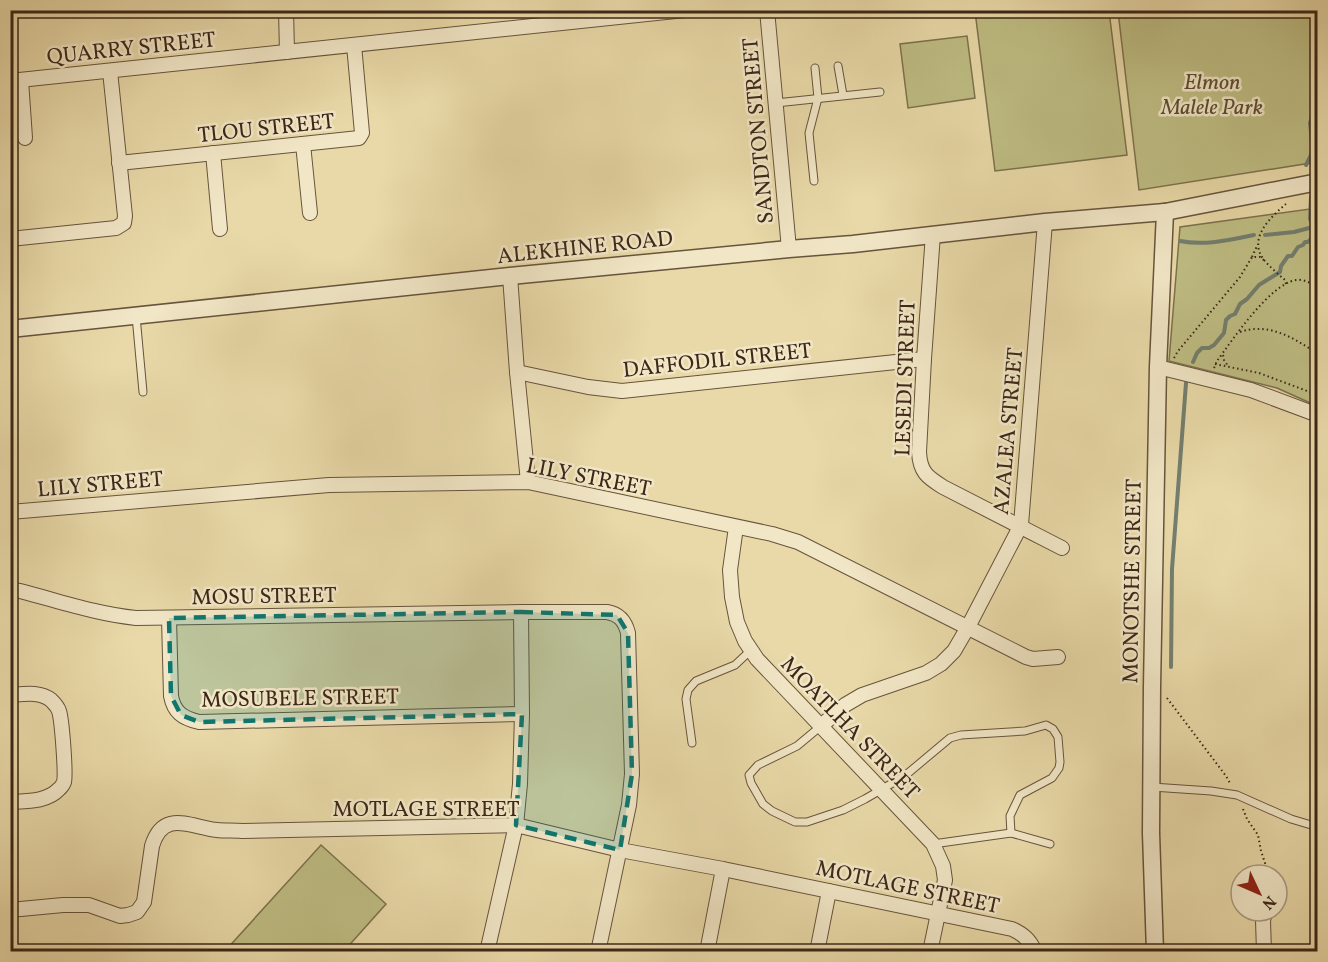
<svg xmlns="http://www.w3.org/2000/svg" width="1328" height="962" font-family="Vollkorn,serif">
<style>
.green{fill:#bebd83;stroke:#7d724e;stroke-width:1.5}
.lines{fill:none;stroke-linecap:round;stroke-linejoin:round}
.stream{stroke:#737f6f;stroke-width:4}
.service-casing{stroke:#67543c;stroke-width:9}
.minor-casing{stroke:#67543c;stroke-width:16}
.tertiary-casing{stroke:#67543c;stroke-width:19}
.path{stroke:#3c2718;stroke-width:2;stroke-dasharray:1.5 3;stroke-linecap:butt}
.service{stroke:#f1e6c6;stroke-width:7}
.minor{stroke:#f1e6c6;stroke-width:14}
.tertiary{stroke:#f1e6c6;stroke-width:16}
.marked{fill:#0f766e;fill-opacity:0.2;stroke:#0f766e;stroke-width:4.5;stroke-dasharray:12 8;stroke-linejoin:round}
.labels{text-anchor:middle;stroke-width:5;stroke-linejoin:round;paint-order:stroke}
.street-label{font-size:22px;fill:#3c2718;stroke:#f1e6c6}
.park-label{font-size:22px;font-style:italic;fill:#5c4c33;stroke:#f1e6c6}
</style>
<rect width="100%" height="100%" fill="#e9d9a8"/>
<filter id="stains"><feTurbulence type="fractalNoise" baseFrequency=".00333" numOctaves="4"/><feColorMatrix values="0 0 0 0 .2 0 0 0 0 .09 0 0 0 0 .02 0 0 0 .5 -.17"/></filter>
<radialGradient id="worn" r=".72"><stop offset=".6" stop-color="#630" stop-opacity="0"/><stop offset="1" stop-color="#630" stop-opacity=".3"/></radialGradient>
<g class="green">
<path d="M975 11H1109L1127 155 995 171Z"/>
<path d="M1118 11H1317V162L1139 190Z"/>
<path d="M967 36 975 98 908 108 900 44Z"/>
<path d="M1317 208V406L1277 388 1169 361 1180 227Z"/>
<path d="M321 845 386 904 344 951H225Z"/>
</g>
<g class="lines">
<g class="stream">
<path d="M1306 165 1313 151 1310 123 1318 96"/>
<path d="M1311 197 1310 219 1318 237"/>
<path d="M1265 235 1294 232 1313 227"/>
<path d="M1180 241C1204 246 1230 240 1254 235"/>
<path d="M1193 362 1197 353 1202 348H1209L1214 345 1224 333 1226 320 1230 316 1235 314 1240 304 1247 299 1259 285 1280 272 1281 266 1288 256H1292L1298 247 1303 245 1305 242H1308L1315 234"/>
<path d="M1171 667 1172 569 1186 383"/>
</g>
<g class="service-casing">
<g id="service">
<path d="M838 66 843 95"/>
<path d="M776 103 880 92"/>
<path d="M814 181 809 133 818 98 815 68"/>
<path d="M136 316 143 392"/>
<path d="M821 726 797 746 758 765 749 775 751 783 763 804 772 811 795 822H807L843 810 865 799 896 781 907 774 950 738 961 735 1025 731 1046 725 1053 729 1058 737 1060 762 1059 768 1052 778 1020 795 1010 816 1011 833"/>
<path d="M692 743 686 699 688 690 696 681 735 665 751 650"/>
<path d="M1152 787 1211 791 1237 795 1291 819 1318 827"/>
<path d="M933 844 1011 833 1050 844"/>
</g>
</g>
<g class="minor-casing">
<g id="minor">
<path d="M286 10 287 52"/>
<path d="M767 10 789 249"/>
<path d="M21 80 25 138"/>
<path d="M10 81 685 10"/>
<path d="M303 144 310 213"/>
<path d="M213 153 220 229"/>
<path d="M119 163 359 138 362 133 354 45"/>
<path d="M933 234 924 359 919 452C920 472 927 477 943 487L1062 548"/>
<path d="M10 239 116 228 124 223 125 216 110 71"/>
<path d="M510 276 517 372 528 482"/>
<path d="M1158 367 1251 390 1318 415"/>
<path d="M517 372 588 387 622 391 924 359"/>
<path d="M10 512 329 485 528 482 772 534 798 542 1026 657 1033 659 1058 657"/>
<path d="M736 527 730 570 732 597 737 622 745 641 757 659 933 844 943 866 945 880 930 952"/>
<path d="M10 590 20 591C59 601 96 614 136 618L521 612H607C619 614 625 621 628 633L632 774 629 805 598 952"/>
<path d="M169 618 171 696C174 712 182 718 199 722L522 714"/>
<path d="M10 695C24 694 40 691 51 700 54 703 58 708 59 711 62 720 66 774 64 782 64 783 60 789 59 789 47 802 27 801 10 802"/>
<path d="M821 726 845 705 862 695 926 673 941 664 954 651 968 627 1021 525 1045 222"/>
<path d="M10 910 63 905H89L120 916 128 915 137 912 144 902 152 846C163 809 190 827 217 830 225 831 234 830 242 831L516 825 620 850 723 869 1012 929C1023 934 1030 940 1035 952"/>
<path d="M487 952 516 825 520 784 522 714 521 612"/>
<path d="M707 952 723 869"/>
<path d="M817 952 829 891"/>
<path d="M1264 952 1263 920 1266 911"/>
</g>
</g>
<g class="tertiary-casing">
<g id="tertiary">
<path d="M10 329 510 276 789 249 853 244 1045 222 1165 212 1318 182"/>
<path d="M1155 952 1151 833 1152 687 1158 367 1165 212"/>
</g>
</g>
<g class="path">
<path d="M1252 257 1257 246"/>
<path d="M1286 284 1285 280C1278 274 1270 267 1264 260 1247 238 1271 217 1287 203"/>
<path d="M1240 332C1269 322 1294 338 1318 354"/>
<path d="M1223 355 1224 360 1228 366"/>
<path d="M1174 358 1178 351 1240 277 1252 257H1260L1265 261"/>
<path d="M1215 364 1259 373 1318 395"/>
<path d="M1214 368 1217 361C1233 339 1270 284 1296 280 1304 279 1311 283 1318 288"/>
<path d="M1167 698 1226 776 1231 785"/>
<path d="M1243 809 1247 819 1258 835 1261 851 1269 875"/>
</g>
<use href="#service" class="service"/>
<use href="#minor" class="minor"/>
<use href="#tertiary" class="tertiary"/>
</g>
<path class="marked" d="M521 612 617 615 628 633 632 774 620 850 516 825 522 714 199 722 181 715 171 696 169 618Z"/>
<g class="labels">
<g class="street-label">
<text transform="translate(131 47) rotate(-6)" y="8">QUARRY STREET</text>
<text transform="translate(266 127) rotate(-6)" y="8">TLOU STREET</text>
<text transform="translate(757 131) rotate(-95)" y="8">SANDTON STREET</text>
<text transform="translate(585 246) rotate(-6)" y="8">ALEKHINE ROAD</text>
<text transform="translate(717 359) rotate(-6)" y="8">DAFFODIL STREET</text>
<text transform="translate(904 378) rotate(-88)" y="8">LESEDI STREET</text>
<text transform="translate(1007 431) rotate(-85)" y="8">AZALEA STREET</text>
<text transform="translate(589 476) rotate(11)" y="8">LILY STREET</text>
<text transform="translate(100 483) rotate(-5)" y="8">LILY STREET</text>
<text transform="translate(1131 581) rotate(-89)" y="8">MONOTSHE STREET</text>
<text transform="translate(264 595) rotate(-1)" y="8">MOSU STREET</text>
<text transform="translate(300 697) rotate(-1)" y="8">MOSUBELE STREET</text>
<text transform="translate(851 727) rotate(46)" y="8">MOATLHA STREET</text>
<text x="426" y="816">MOTLAGE STREET</text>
<text transform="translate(908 886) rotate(12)" y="8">MOTLAGE STREET</text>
</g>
<g class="park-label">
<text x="1212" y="89">Elmon<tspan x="1212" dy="25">Malele Park</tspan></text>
</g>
</g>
<rect width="1328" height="962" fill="none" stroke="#e9d9a8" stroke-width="36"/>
<rect x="12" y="12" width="1304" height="938" fill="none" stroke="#3c2718" stroke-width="3"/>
<rect x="18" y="18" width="1292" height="926" fill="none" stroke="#3c2718" stroke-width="1.5"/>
<g transform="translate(1259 893) rotate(134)"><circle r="28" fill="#f1e6c6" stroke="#a99a80" stroke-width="1.5"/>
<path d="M0-4.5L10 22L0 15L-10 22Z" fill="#8f2418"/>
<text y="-9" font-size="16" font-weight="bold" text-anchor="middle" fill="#3c2718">N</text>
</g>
<rect width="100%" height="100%" filter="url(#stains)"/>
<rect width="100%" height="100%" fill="url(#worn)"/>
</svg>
